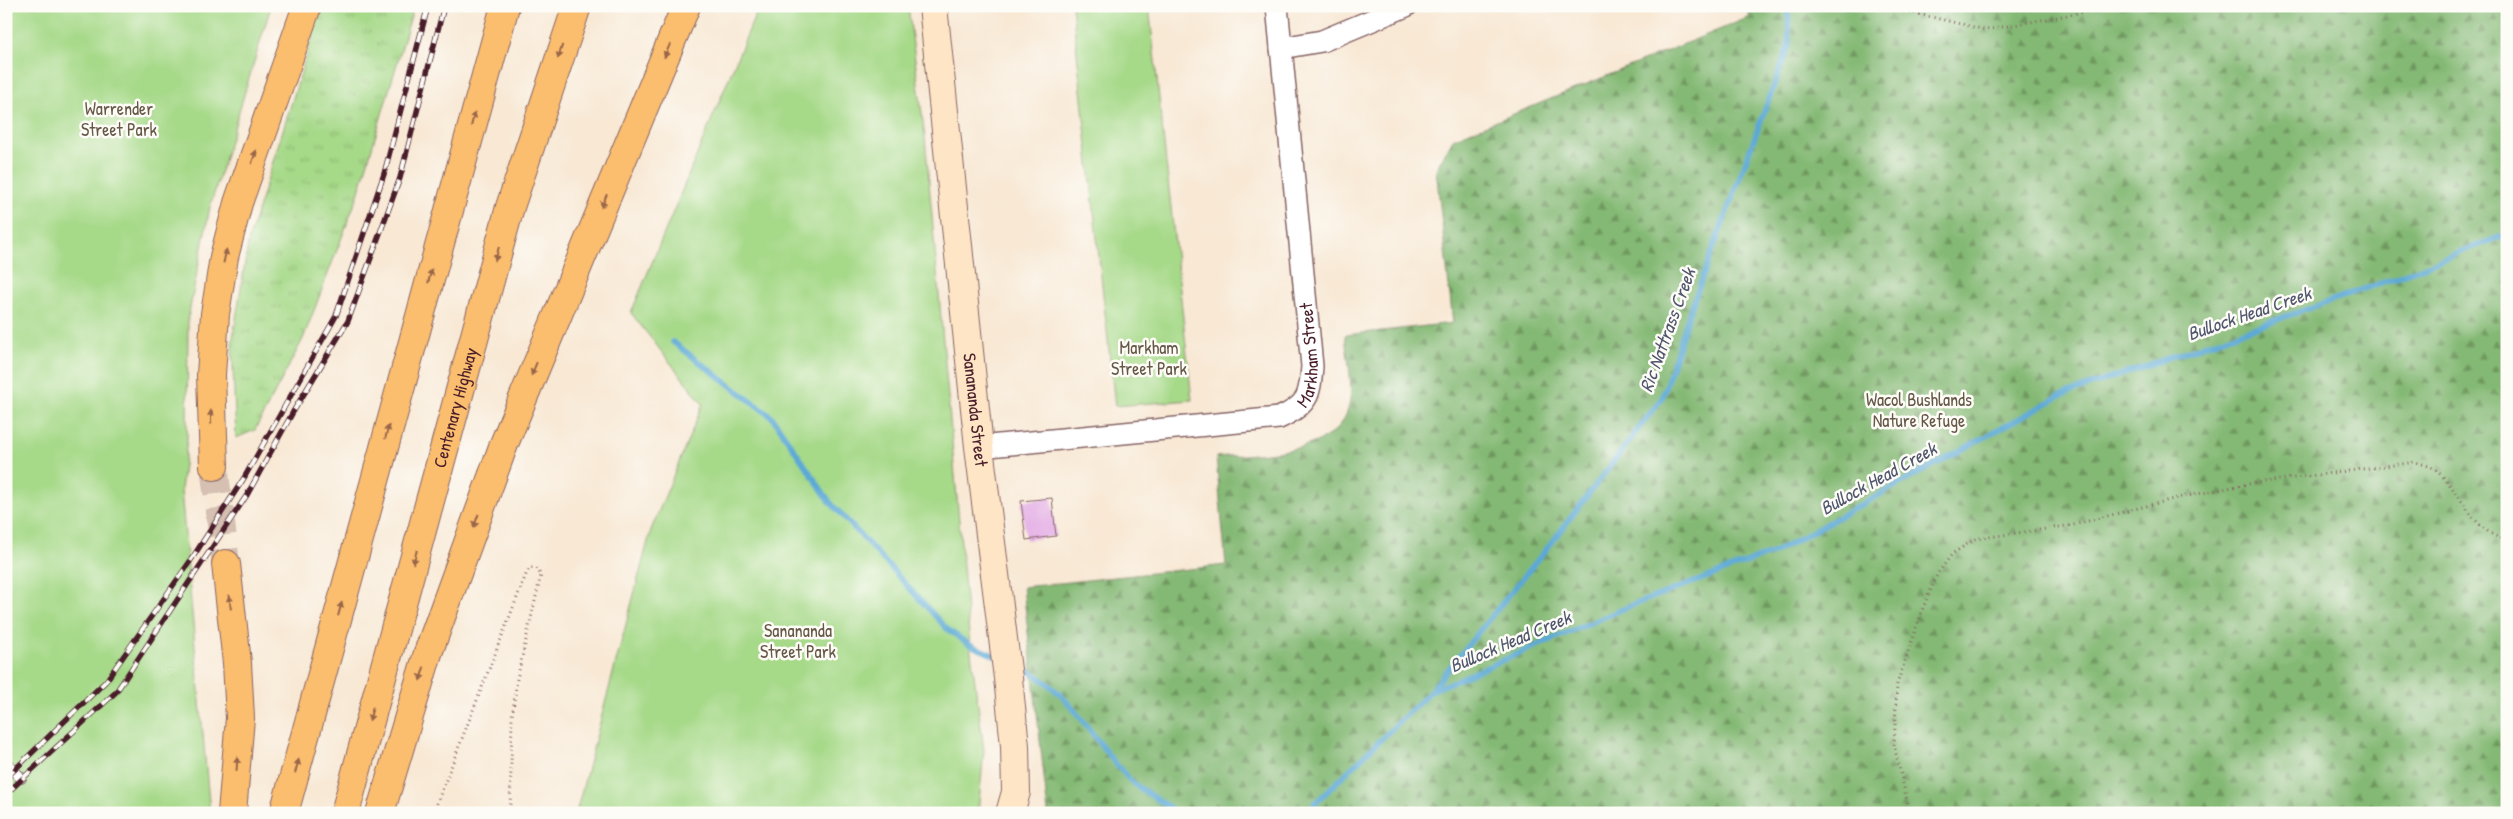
<svg xmlns="http://www.w3.org/2000/svg" width="2513" height="819" font-family="'Patrick Hand',sans-serif">
<style>
.grass{fill:url(#grass-tufts);stroke:#787c5a}
.forest{fill:url(#forest-firs);stroke:#676c50}
.green{fill:#a6d988;stroke:#787c5a}
.lines{fill:none;stroke-linecap:round;stroke-linejoin:round}
.stream{stroke:#5ca9d5;stroke-width:5.5}
.building{fill:#e2a8e4}
.highway-tunnel{stroke:#d5c0b2;stroke-width:28;stroke-dasharray:28 14;stroke-linecap:butt}
.lane-casing{stroke:#876566;stroke-width:12}
.street-casing{stroke:#876566;stroke-width:24}
.secondary-casing{stroke:#876566;stroke-width:30}
.highway-casing{stroke:#876566;stroke-width:30}
.path{stroke:#876566;stroke-width:3;stroke-dasharray:1 4;stroke-linecap:butt}
.lane{stroke:#fff;stroke-width:10}
.street{stroke:#fff;stroke-width:21}
.secondary{stroke:#fde5c5;stroke-width:28}
.highway{stroke:#fbbd6e;stroke-width:28}
.rail-casing{stroke:#4a1f2b;stroke-width:5.5}
.rail{stroke:#fdfcf7;stroke-width:4;stroke-dasharray:11;stroke-linecap:butt}
.oneway{fill:#9a6649}
.labels{text-anchor:middle;stroke-width:5;stroke-linejoin:round;paint-order:stroke}
.park-label{font-size:18px;fill:#665747;stroke:#fdfcf7}
.street-label{font-size:18px;fill:#4a1f2b;stroke:#fdfcf7}
.water-label{font-size:19px;font-style:italic;fill:#51566f;stroke:#fdfcf7}
</style>
<defs>
<pattern id="grass-tufts" width="24" height="20" patternUnits="userSpaceOnUse" patternTransform="scale(1.25)"><rect width="24" height="20" fill="#a6d988"/><path d="M3 7l-1-3M5 7V3M7 7l1-3M15 17l-1-3M17 17v-4M19 17l1-3" fill="none" stroke="#90ba76"/></pattern>
<pattern id="forest-firs" width="22" height="20" patternUnits="userSpaceOnUse" patternTransform="scale(1.25)"><rect width="22" height="20" fill="#84b974"/><path d="M5 1l3.5 6h-7zM16 11l3.5 6h-7z" fill="#6e965f"/></pattern>
</defs>
<rect width="100%" height="100%" fill="#fdfcf7"/>
<filter id="ink" filterUnits="userSpaceOnUse"><feTurbulence type="fractalNoise" baseFrequency=".02" numOctaves="2"/><feDisplacementMap in="SourceGraphic" scale="10" xChannelSelector="R" yChannelSelector="G"/><feConvolveMatrix kernelMatrix="1 2 1 2 8 2 1 2 1" color-interpolation-filters="sRGB"/></filter>
<filter id="wash" filterUnits="userSpaceOnUse"><feTurbulence type="fractalNoise" baseFrequency=".0096" numOctaves="4" result="noise"/><feDisplacementMap in="SourceGraphic" scale="20" xChannelSelector="R" yChannelSelector="G"/><feGaussianBlur stdDeviation="1.12" result="paint"/><feColorMatrix in="noise" values="0 0 0 0 0 0 0 0 0 0 0 0 0 0 0 0 0 1.4 0 .05"/><feComposite in="paint" operator="in"/></filter>
<g filter="url(#wash)">
<rect width="100%" height="100%" fill="#f8e8d4"/>
<path class="grass" d="M322 6H414L358 195 303 339 255 430 236 438 232 344 249 238Z"/>
<path class="forest" d="M1746 6H2507V813H1048L1023 587 1226 565 1216 457C1254 453 1329 456 1346 415 1356 391 1347 359 1345 335L1453 323 1436 169 1453 139 1750 17Z"/>
<g class="green">
<path d="M6 6H271L210 207 188 318 187 440 181 490 210 813H6Z"/>
<path d="M759 6H908L925 137 970 645 984 750 978 813H576L651 530 703 404 631 313Z"/>
<path d="M1072 6H1149L1192 400 1115 406Z"/>
</g>
<g class="lines">
<g class="stream">
<path d="M673 342 772 417 830 502 947 629 970 645 998 657"/>
<path d="M1013 663C1071 687 1089 737 1129 779 1142 793 1163 800 1176 813"/>
<path d="M1432 689 1549 546 1662 398 1690 311 1789 45 1788 6"/>
<path d="M1302 813 1306 812 1431 691 1630 606 1775 552 2060 396 2395 278 2507 234"/>
</g>
</g>
<g id="blocks">
<path class="building" d="M1052 498 1056 536 1026 540 1021 501Z"/>
</g>
</g>
<g filter="url(#ink)">
<use href="#blocks" fill-opacity="0" stroke="#876566" stroke-width="1"/>
<g class="lines">
<path class="highway-tunnel" d="M214 466 226 564"/>
<g class="lane-casing">
<path id="lane" d="M6 763 21 778"/>
</g>
<g class="street-casing">
<g id="street">
<path d="M1281 48 1322 41 1406 6"/>
<path id="s1" d="M979 447 1279 418C1308 405 1310 396 1312 366L1277 6"/>
</g>
</g>
<g class="secondary-casing">
<g id="secondary">
<path id="s2" d="M933 6 979 447 1008 678 1015 746 1016 792 1010 813"/>
</g>
</g>
<g class="highway-casing">
<g id="highway">
<path d="M214 466 211 375 215 314 224 257 238 203 307 6"/>
<path d="M226 564 237 663 240 718 232 813"/>
<path d="M284 813 505 6"/>
<path id="s3" d="M345 813 510 207 577 6"/>
<path d="M380 813 428 653 504 444 686 6"/>
</g>
</g>
<g class="path">
<path d="M1885 6 1986 30 2117 6"/>
<path d="M433 813 527 572 530 568H536L541 575 517 679 512 717 510 813"/>
<path d="M1910 813 1894 745 1897 684 1923 608 1938 573 1952 554 1975 539 2073 525 2177 498 2248 484 2416 462C2421 464 2427 465 2431 467 2461 486 2468 531 2507 540"/>
</g>
<use href="#lane" class="lane"/>
<use href="#street" class="street"/>
<use href="#secondary" class="secondary"/>
<use href="#highway" class="highway"/>
<g class="rail-casing">
<g id="rail">
<path d="M6 778 106 681 191 560 244 478 336 316 384 174 428 6"/>
<path d="M6 794 116 692 247 495 293 412 348 321 400 178 444 6"/>
</g>
</g>
<use href="#rail" class="rail"/>
</g>
<defs><path id="oneway-solid" d="M-6-.8H1V-3.2L6.5 0L1 3.2V.8H-6Z" transform="scale(1.25)"/></defs>
<g class="oneway">
<use href="#oneway-solid" transform="translate(667 51) rotate(113)"/>
<use href="#oneway-solid" transform="translate(560 52) rotate(108)"/>
<use href="#oneway-solid" transform="translate(473 119) rotate(-75)"/>
<use href="#oneway-solid" transform="translate(254 157) rotate(-71)"/>
<use href="#oneway-solid" transform="translate(604 201) rotate(113)"/>
<use href="#oneway-solid" transform="translate(497 254) rotate(105)"/>
<use href="#oneway-solid" transform="translate(225 256) rotate(-78)"/>
<use href="#oneway-solid" transform="translate(430 276) rotate(-75)"/>
<use href="#oneway-solid" transform="translate(534 369) rotate(112)"/>
<use href="#oneway-solid" transform="translate(211 417) rotate(-91)"/>
<use href="#oneway-solid" transform="translate(387 432) rotate(-75)"/>
<use href="#oneway-solid" transform="translate(476 521) rotate(110)"/>
<use href="#oneway-solid" transform="translate(415 557) rotate(105)"/>
<use href="#oneway-solid" transform="translate(230 602) rotate(-97)"/>
<use href="#oneway-solid" transform="translate(340 609) rotate(-75)"/>
<use href="#oneway-solid" transform="translate(422 674) rotate(107)"/>
<use href="#oneway-solid" transform="translate(371 714) rotate(105)"/>
<use href="#oneway-solid" transform="translate(237 764) rotate(-86)"/>
<use href="#oneway-solid" transform="translate(297 766) rotate(-75)"/>
</g>
</g>
<g class="labels">
<g class="park-label">
<text x="119" y="115">Warrender<tspan x="119" dy="21">Street Park</tspan></text>
<text x="1149" y="354">Markham<tspan x="1149" dy="21">Street Park</tspan></text>
<text x="1919" y="406">Wacol Bushlands<tspan x="1919" dy="21">Nature Refuge</tspan></text>
<text x="798" y="637">Sanananda<tspan x="798" dy="21">Street Park</tspan></text>
</g>
<g class="street-label">
<text dy="6" stroke="none"><textPath href="#s1" startOffset="379">Markham Street</textPath></text>
<text dy="6" stroke="none"><textPath href="#s3" startOffset="420">Centenary Highway</textPath></text>
<text dy="6" stroke="none"><textPath href="#s2" startOffset="406">Sanananda Street</textPath></text>
</g>
<g class="water-label">
<text transform="translate(2249 313) rotate(-19)" y="7">Bullock Head Creek</text>
<text transform="translate(1667 330) rotate(-70)" y="7">Ric Nattrass Creek</text>
<text transform="translate(1878 478) rotate(-29)" y="7">Bullock Head Creek</text>
<text transform="translate(1510 641) rotate(-23)" y="7">Bullock Head Creek</text>
</g>
</g>
<rect width="2513" height="819" fill="none" stroke="#fdfcf7" stroke-width="25"/>
</svg>
